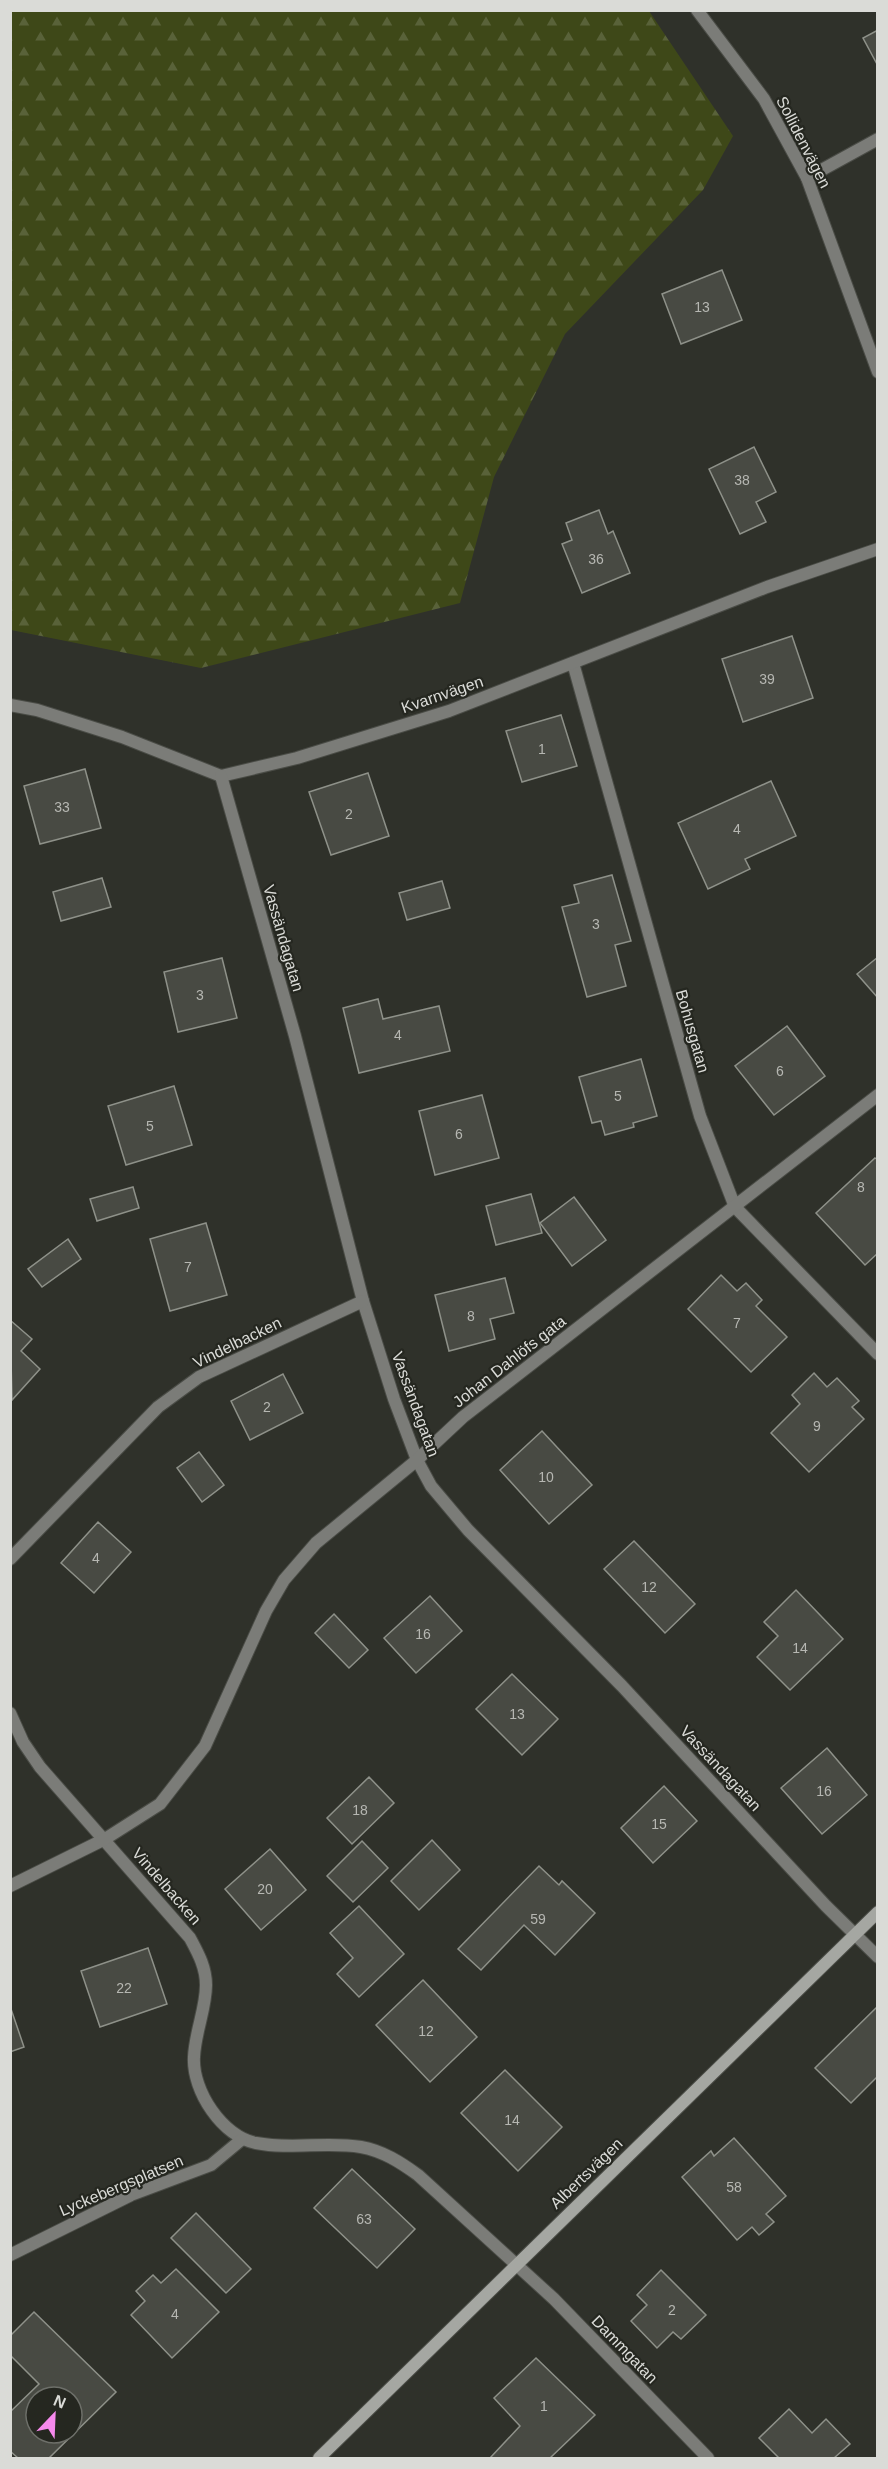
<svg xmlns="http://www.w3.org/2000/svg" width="888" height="2469" font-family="Arial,sans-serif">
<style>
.forest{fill:url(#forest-firs)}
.building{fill:#484a43;stroke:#8e9189;stroke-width:1.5;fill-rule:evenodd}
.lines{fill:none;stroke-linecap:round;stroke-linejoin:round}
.street-casing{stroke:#4a4c46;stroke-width:14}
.secondary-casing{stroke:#4a4c46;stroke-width:14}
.street{stroke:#7b7c78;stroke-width:12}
.secondary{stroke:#a5a7a2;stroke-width:12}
.labels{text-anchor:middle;stroke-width:4.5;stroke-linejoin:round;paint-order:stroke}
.number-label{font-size:14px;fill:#b6b7b2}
.street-label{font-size:16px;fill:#dadbd7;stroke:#252720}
</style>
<defs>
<pattern id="forest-firs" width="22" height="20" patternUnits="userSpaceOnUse" patternTransform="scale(1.5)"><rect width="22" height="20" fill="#3e4818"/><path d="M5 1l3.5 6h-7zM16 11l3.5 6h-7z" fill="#596239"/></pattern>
</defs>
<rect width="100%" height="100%" fill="#2f312a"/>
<path class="forest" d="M10 11H649L733 136 703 190 565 334 494 477 460 603 201 668 11 630Z"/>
<g class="building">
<path d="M878 30V66L863 38Z"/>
<path d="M722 270 742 320 681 344 662 294Z"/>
<path d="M754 447 776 492 756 502 766 522 740 534 709 469Z"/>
<path d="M599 510 608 534 613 531 630 573 582 593 562 544 572 540 566 523Z"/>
<path d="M792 636 813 698 743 722 722 659Z"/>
<path d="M561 715 577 766 522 782 506 731Z"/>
<path d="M85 769 101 828 40 844 24 786Z"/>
<path d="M368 773 389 836 331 855 309 792Z"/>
<path d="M771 781 796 836 745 859 750 869 708 889 678 823Z"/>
<path d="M612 875 631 941 615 945 626 986 587 997 562 907 579 903 574 885Z"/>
<path d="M102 878 111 907 61 921 53 892Z"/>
<path d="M442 881 450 908 407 920 399 893Z"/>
<path d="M878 957V998L857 974Z"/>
<path d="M222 958 237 1018 178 1032 164 972Z"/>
<path d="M378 999 383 1019 439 1006 450 1051 359 1073 343 1008Z"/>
<path d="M787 1026 825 1076 774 1115 735 1066Z"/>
<path d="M641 1059 657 1116 633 1123 634 1127 605 1135 601 1121 592 1123 579 1077Z"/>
<path d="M174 1086 192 1145 126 1165 108 1106Z"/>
<path d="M482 1095 499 1158 435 1175 419 1111Z"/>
<path d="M875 1158 878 1160V1253L865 1265 816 1213Z"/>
<path d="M133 1187 139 1208 97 1221 90 1199Z"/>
<path d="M531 1194 542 1233 496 1245 486 1206Z"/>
<path d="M574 1197 606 1240 572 1266 540 1223Z"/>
<path d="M206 1223 227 1295 170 1311 150 1239Z"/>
<path d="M68 1239 81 1259 42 1287 28 1269Z"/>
<path d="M721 1275 737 1291 746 1283 762 1300 756 1306 787 1337 751 1372 688 1309Z"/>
<path d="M505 1278 514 1313 490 1319 495 1339 449 1351 435 1295Z"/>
<path d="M10 1320 32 1339 21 1351 40 1369 12 1400Z"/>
<path d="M814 1373 827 1387 837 1378 859 1401 852 1407 864 1419 809 1472 771 1433 800 1404 792 1395Z"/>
<path d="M283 1374 303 1413 250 1440 231 1401Z"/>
<path d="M542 1431 592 1485 549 1524 500 1470Z"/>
<path d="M199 1452 224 1485 202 1502 177 1468Z"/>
<path d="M98 1522 131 1552 94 1593 61 1563Z"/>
<path d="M634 1541 695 1604 665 1633 604 1569Z"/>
<path d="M796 1590 843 1639 790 1690 757 1657 778 1636 764 1622Z"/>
<path d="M430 1596 462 1631 416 1673 384 1638Z"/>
<path d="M334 1614 368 1650 349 1668 315 1633Z"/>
<path d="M512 1674 558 1719 522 1755 476 1709Z"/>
<path d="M827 1748 867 1795 822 1834 781 1788Z"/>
<path d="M369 1777 394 1803 352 1844 327 1818Z"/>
<path d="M664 1786 697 1821 653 1863 621 1828Z"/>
<path d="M432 1840 460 1870 419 1910 391 1881Z"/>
<path d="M362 1841 388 1868 353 1902 327 1876Z"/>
<path d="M270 1849 306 1890 261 1930 225 1889Z"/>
<path d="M539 1866 559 1885 562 1881 595 1913 555 1955 524 1925 481 1970 458 1949Z"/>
<path d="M359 1906 404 1954 359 1997 337 1974 353 1958 330 1933Z"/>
<path d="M148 1948 167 2004 100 2027 81 1971Z"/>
<path d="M423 1980 477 2037 430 2082 376 2025Z"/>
<path d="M10 2006 24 2047 10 2052Z"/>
<path d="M878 2006V2076L851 2103 815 2068Z"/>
<path d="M505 2070 562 2127 518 2171 461 2113Z"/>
<path d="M734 2138 786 2196 766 2214 774 2222 759 2235 752 2227 737 2240 682 2177 711 2151 714 2156Z"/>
<path d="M352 2169 415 2229 377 2268 314 2208Z"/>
<path d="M196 2213 251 2269 226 2293 171 2238Z"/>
<path d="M176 2269 219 2312 172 2358 131 2315 145 2301 136 2291 153 2275 161 2283Z"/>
<path d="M661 2270 706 2315 681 2339 673 2332 657 2348 631 2321 647 2305 637 2295Z"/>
<path d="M34 2312 116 2392 49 2458H18L10 2451V2412L39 2384 10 2355V2336ZM36 2397H72V2433H36Z"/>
<path d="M536 2358 595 2415 550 2458H490L520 2426 494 2398Z"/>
<path d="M789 2409 812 2433 826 2419 850 2444 834 2458H779L759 2438Z"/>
</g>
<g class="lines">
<g class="street-casing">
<g id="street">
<path d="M697 10 764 99 807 178 878 372"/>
<path d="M807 178 878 139"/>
<path d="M573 663 700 1116 735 1207 878 1354"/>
<path d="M10 705 37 710 122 737 221 776 297 758 449 711 767 587 878 549"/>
<path d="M221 776 295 1036 363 1301 394 1399 417 1460 431 1486 468 1530 622 1686 826 1906 878 1957"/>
<path d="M10 1559 158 1407 199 1377 363 1301"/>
<path d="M10 1713 23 1742 40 1767 190 1938C198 1953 206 1967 206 1985 206 2009 195 2032 194 2057 192 2091 223 2137 256 2143 291 2150 326 2141 361 2147 383 2151 400 2162 418 2175L554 2299 708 2458"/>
<path d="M10 1886 105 1839 160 1804 205 1746 266 1611 284 1580 316 1543 417 1460 463 1417 878 1095"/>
<path d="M10 2255 131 2195 211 2165 241 2140"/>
</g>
</g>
<g class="secondary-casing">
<path id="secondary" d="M319 2458 878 1912"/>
</g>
<use href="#street" class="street"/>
<use href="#secondary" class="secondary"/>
</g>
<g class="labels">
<g class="number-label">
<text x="702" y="312">13</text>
<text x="742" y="485">38</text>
<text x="596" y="564">36</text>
<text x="767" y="684">39</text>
<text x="542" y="754">1</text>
<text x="62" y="812">33</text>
<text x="349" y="819">2</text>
<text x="737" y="834">4</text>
<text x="596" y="929">3</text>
<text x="200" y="1000">3</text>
<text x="398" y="1040">4</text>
<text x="780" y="1076">6</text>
<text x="618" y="1101">5</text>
<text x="150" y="1131">5</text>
<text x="459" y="1139">6</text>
<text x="861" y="1192">8</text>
<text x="188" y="1272">7</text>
<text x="471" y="1321">8</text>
<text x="737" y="1328">7</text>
<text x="267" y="1412">2</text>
<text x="817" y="1431">9</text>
<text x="546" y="1482">10</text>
<text x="96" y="1563">4</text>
<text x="649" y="1592">12</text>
<text x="423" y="1639">16</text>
<text x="800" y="1653">14</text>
<text x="517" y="1719">13</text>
<text x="824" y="1796">16</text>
<text x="360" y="1815">18</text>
<text x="659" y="1829">15</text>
<text x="265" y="1894">20</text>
<text x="538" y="1924">59</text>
<text x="124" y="1993">22</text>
<text x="426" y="2036">12</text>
<text x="512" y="2125">14</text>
<text x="734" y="2192">58</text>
<text x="364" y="2224">63</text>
<text x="672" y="2315">2</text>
<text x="175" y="2319">4</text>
<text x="544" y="2411">1</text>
</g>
<g class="street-label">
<text transform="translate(804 142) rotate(63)" y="6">Sollidenvägen</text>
<text transform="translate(442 694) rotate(-19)" y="6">Kvarnvägen</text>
<text transform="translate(284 938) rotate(74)" y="6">Vassändagatan</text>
<text transform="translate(693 1031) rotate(74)" y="6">Bohusgatan</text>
<text transform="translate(237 1342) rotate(-26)" y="6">Vindelbacken</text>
<text transform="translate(509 1361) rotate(-38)" y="6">Johan Dahlöfs gata</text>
<text transform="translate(416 1404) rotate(70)" y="6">Vassändagatan</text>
<text transform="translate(721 1768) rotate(47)" y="6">Vassändagatan</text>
<text transform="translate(167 1886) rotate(49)" y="6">Vindelbacken</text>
<text transform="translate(586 2173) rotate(-44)" y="6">Albertsvägen</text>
<text transform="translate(121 2185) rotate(-23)" y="6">Lyckebergsplatsen</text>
<text transform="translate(625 2349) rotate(46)" y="6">Dammgatan</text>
</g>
</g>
<rect width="888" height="2469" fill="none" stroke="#dadbd7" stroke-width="24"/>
<g transform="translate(54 2415) rotate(23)"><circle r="28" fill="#252720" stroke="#6d6f69" stroke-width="1.5"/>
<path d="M0-4.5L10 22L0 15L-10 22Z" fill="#f689ed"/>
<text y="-9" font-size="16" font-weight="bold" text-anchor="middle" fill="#dadbd7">N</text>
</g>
</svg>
